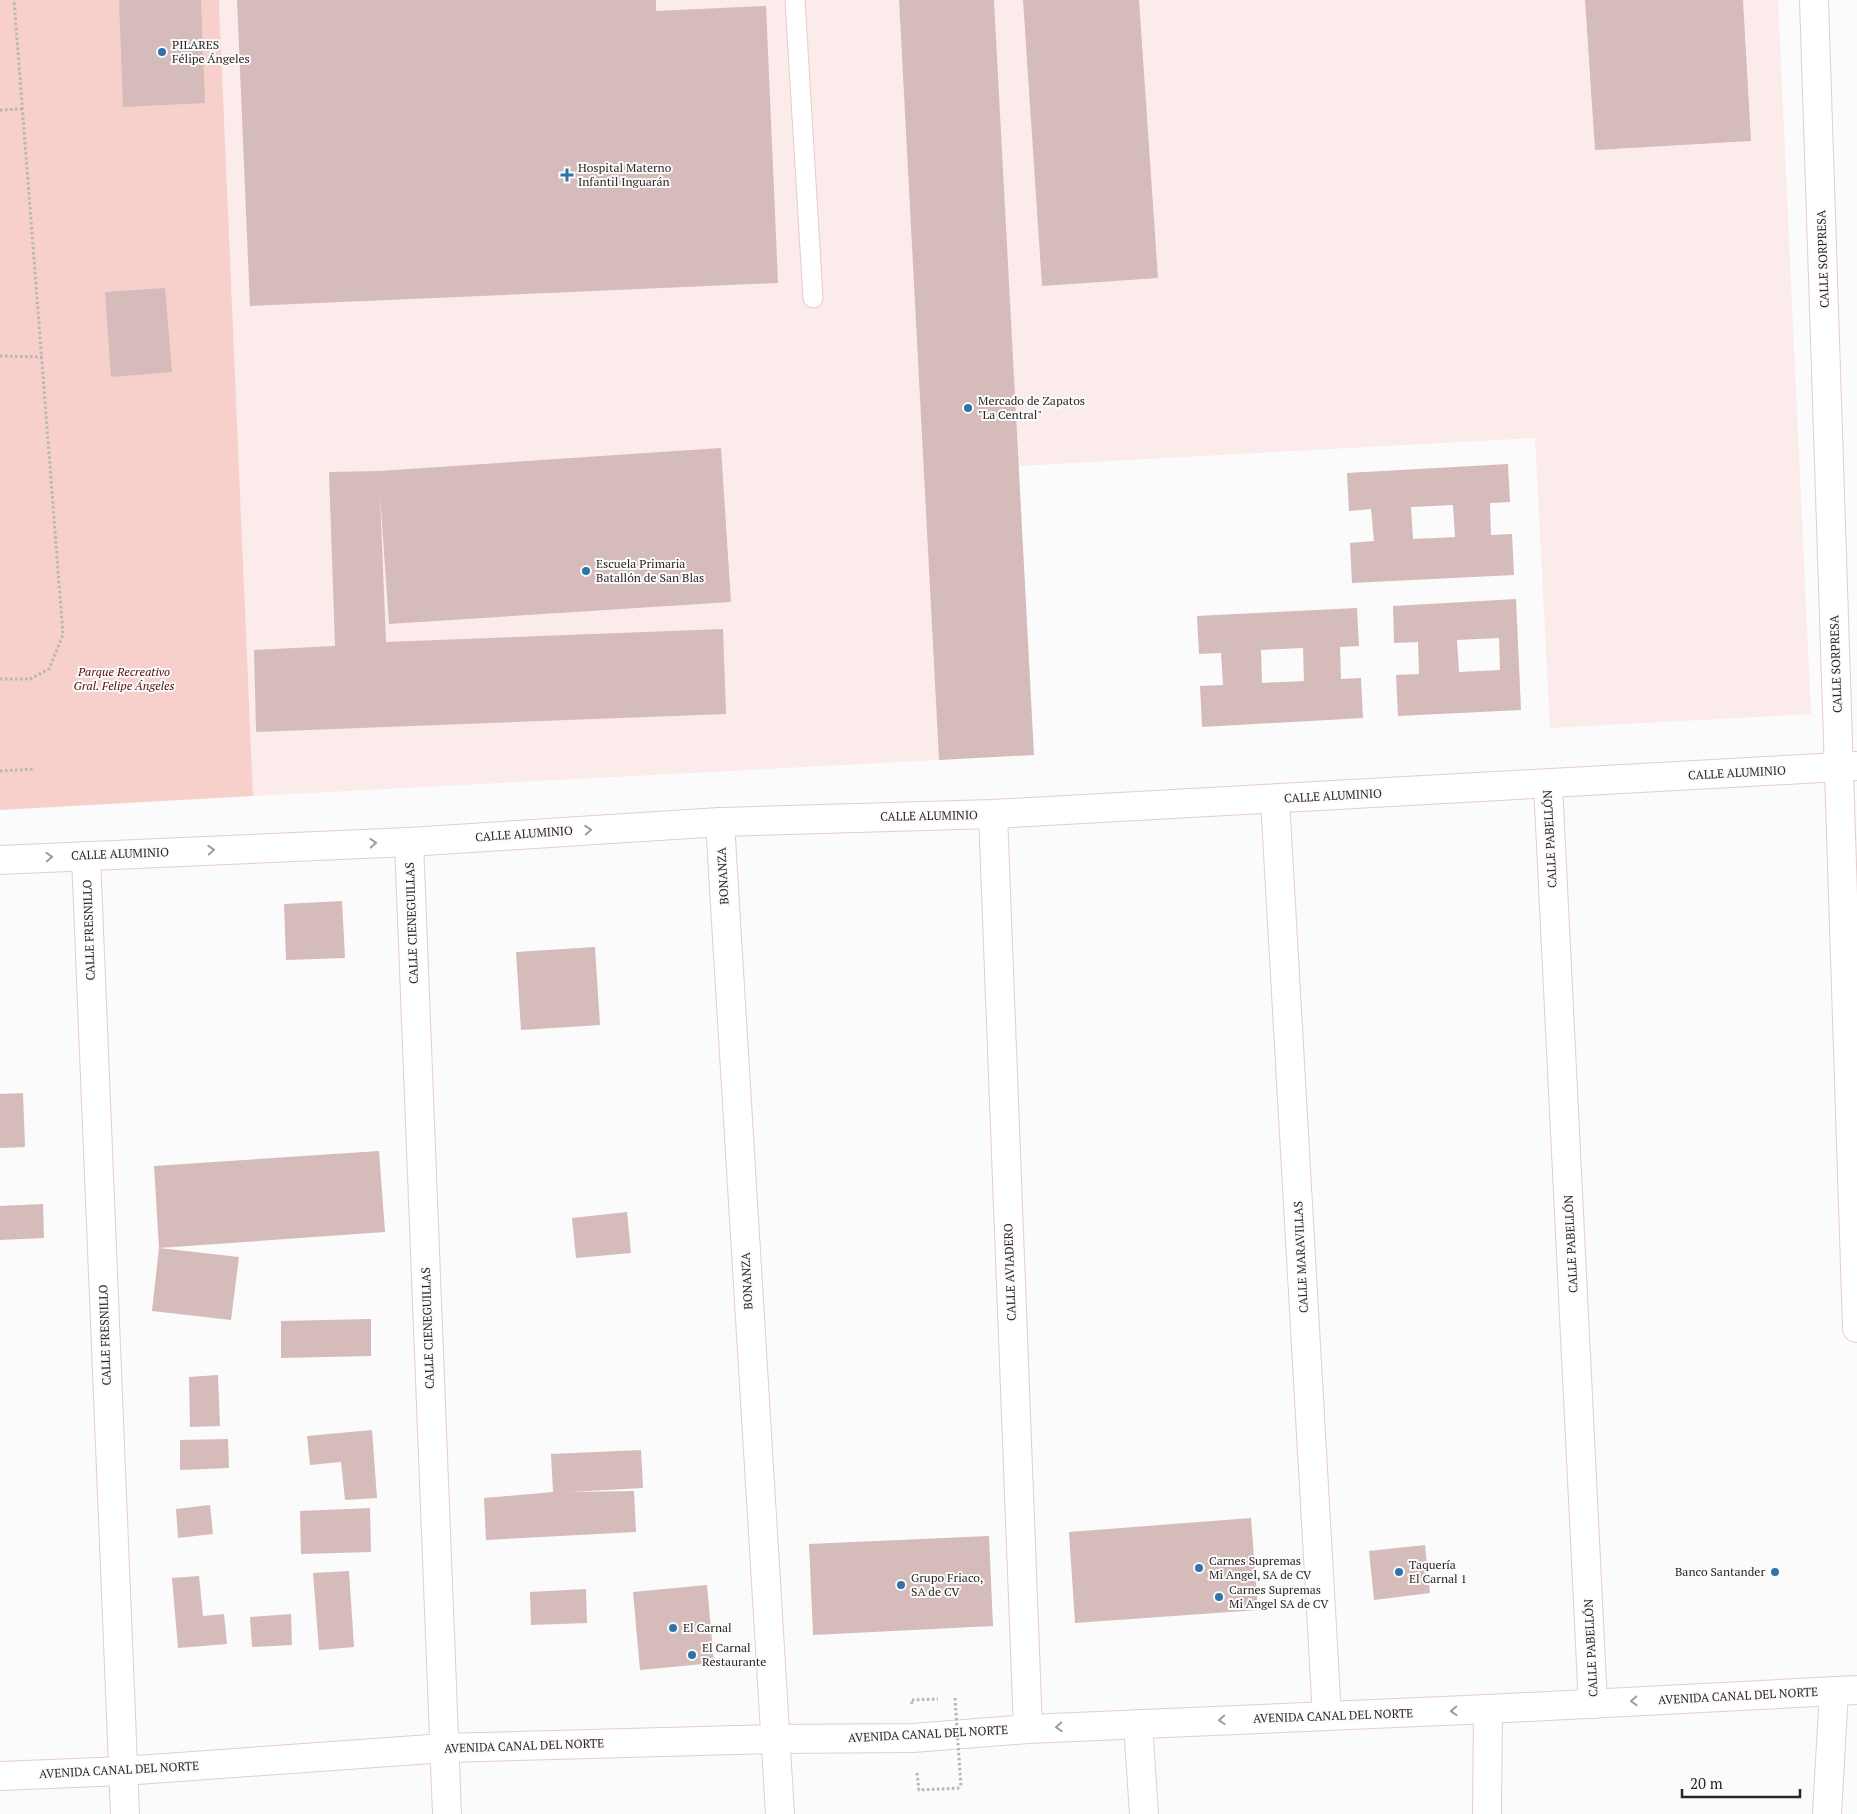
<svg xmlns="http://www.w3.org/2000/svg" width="1857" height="1814" font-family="'PT Serif',serif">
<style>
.built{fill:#fbeceb}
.green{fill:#f7d0cc}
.building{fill:#d5bbb9;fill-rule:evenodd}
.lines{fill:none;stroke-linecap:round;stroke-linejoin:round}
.service-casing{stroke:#e7ccc9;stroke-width:21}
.minor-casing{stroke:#e7ccc9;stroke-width:30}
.secondary-casing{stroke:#e7ccc9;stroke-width:30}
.path{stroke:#b9b6b5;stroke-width:3;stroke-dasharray:2.5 2.5;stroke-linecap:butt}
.service{stroke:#fff;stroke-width:19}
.minor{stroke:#fff;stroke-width:28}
.secondary{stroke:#fff;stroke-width:28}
.path-bridge{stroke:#b9b6b5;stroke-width:3;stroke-dasharray:2.5 2.5;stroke-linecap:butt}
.oneway{stroke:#a19c9c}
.poi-dot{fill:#2f74a9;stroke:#fbfbfb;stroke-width:2}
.labels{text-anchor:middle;stroke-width:4;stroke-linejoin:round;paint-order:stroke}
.poi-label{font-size:12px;fill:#2e2423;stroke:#fbfbfb;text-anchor:start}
.street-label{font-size:12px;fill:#2e2423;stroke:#fbfbfb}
.park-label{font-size:12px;font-style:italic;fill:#570c11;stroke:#fbfbfb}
</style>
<rect width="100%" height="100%" fill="#fbfbfb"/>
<g class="built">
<path d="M219 0H899L939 760 253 796Z"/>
<path d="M994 0H1778L1811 714 1550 728 1535 438 1018 466Z"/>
</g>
<path class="green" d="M0 0H219L253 796 0 810Z"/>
<g class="building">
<path d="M119 0H201L205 103 123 107Z"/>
<path d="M237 0H656V11L766 6 778 283 250 306Z"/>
<path d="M899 0H994L1034 755 939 760Z"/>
<path d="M1023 0H1139L1158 278 1042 286Z"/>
<path d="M1585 0H1743L1751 141 1595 150Z"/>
<path d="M165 288 172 372 111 377 105 292Z"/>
<path d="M721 448 731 602 389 624 380 495 386 642 723 629 726 714 256 732 254 650 335 646 329 472 379 471Z"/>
<path d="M1508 464 1510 502 1490 503 1491 535 1512 534 1514 575 1352 583 1350 543 1374 541 1371 509 1349 511 1347 473ZM1453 505 1455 537 1413 539 1411 507Z"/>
<path d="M1516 599 1521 710 1398 716 1396 675 1419 674 1418 642 1394 643 1393 606ZM1499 638 1500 670 1459 672 1457 640Z"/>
<path d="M1357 608 1359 646 1340 647 1341 679 1361 678 1363 718 1202 727 1200 686 1223 685 1221 653 1199 654 1197 616ZM1303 648 1304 681 1262 683 1261 650Z"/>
<path d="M342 901 345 958 286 960 284 904Z"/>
<path d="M595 947 600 1025 521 1030 516 952Z"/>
<path d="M23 1093 25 1147 0 1148V1094Z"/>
<path d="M379 1151 385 1232 159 1248 239 1257 231 1320 152 1311 159 1248 154 1166Z"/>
<path d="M43 1204 44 1238 0 1240V1206Z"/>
<path d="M627 1212 631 1253 576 1258 572 1218Z"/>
<path d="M371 1319V1356L281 1358V1321Z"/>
<path d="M218 1375 220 1426 190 1427 189 1377Z"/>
<path d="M372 1430 377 1498 345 1500 341 1462 310 1465 307 1436Z"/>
<path d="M228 1439 229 1468 180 1470V1440Z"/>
<path d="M641 1450 643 1488 569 1492 634 1491 636 1532 486 1540 484 1498 553 1492 551 1454Z"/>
<path d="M210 1505 213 1534 178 1538 176 1509Z"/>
<path d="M370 1508 371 1552 301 1554 300 1511Z"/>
<path d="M1251 1518 1258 1610 1075 1623 1069 1532Z"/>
<path d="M989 1536 993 1626 813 1635 809 1544Z"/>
<path d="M1425 1545 1430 1593 1374 1600 1369 1551Z"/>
<path d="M349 1571 354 1647 319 1650 313 1573Z"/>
<path d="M199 1576 203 1616 224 1614 227 1644 178 1648 172 1578Z"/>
<path d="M707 1585 714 1663 640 1670 633 1592Z"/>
<path d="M586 1589 587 1623 531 1625 530 1592Z"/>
<path d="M291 1614 292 1645 252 1647 250 1617Z"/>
</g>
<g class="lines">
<g class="service-casing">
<path id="service" d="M795 0 813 298"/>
</g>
<g class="minor-casing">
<g id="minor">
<path d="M1814 0 1857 1328"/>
<path d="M1548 784 1593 1704"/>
<path d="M1275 799 1327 1716"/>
<path d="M993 814 1028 1729"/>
<path d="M720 822 780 1814"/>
<path d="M409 842 447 1814"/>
<path d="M86 856 125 1814"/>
<path d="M0 860 409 842 720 822 993 814 1857 766"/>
<path d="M1138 1724 1144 1814"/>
<path d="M1487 1814 1488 1709"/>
<path d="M1827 1814 1834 1691"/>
</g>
</g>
<g class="secondary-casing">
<path id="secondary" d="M0 1776 123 1771 444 1748 775 1739 913 1738 1028 1729 1488 1709 1857 1690"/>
</g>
<g class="path">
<path d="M0 110 22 109"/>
<path d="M0 356 42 357"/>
<path d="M0 679H30L49 669 63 635 14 0"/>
<path d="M0 771 35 769"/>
<path d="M912 1704 911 1700 938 1699"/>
<path d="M917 1773 919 1790 961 1788"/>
</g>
<use href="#service" class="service"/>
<use href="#minor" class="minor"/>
<use href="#secondary" class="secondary"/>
<path class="path-bridge" d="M955 1698 961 1788"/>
</g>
<defs><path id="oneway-chevron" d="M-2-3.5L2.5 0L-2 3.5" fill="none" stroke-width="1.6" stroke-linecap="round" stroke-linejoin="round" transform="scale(1.25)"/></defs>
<g class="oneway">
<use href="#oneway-chevron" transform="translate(588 830) rotate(-4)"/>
<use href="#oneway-chevron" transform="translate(373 843) rotate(-3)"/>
<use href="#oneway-chevron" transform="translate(211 850) rotate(-3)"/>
<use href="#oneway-chevron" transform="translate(49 857) rotate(-2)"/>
<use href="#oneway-chevron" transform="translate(1634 1701) rotate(177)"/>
<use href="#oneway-chevron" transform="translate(1454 1711) rotate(178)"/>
<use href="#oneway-chevron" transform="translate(1222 1720) rotate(177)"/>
<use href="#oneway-chevron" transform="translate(1059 1727) rotate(177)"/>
</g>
<g class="poi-dot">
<circle cx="162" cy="52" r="5"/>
<path d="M564.5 167.5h5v5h5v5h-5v5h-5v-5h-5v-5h5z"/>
<circle cx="968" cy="408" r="5"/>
<circle cx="586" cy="571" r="5"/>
<circle cx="1199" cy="1568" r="5"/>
<circle cx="1399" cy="1572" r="5"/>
<circle cx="1775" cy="1572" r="5"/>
<circle cx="901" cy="1585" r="5"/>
<circle cx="1219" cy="1597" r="5"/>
<circle cx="673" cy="1628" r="5"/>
<circle cx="692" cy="1655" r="5"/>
</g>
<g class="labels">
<g class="poi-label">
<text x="172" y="49">PILARES<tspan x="172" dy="14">Félipe Ángeles</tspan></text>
<text x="578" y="172">Hospital Materno<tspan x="578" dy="14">Infantil Inguarán</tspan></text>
<text x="978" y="405">Mercado de Zapatos<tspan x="978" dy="14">"La Central"</tspan></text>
<text x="596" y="568">Escuela Primaria<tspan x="596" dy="14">Batallón de San Blas</tspan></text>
<text x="1209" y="1565">Carnes Supremas<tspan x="1209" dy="14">Mi Angel, SA de CV</tspan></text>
<text x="1409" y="1569">Taquería<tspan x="1409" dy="14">El Carnal 1</tspan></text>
<text x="1765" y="1576" text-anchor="end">Banco Santander</text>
<text x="911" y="1582">Grupo Friaco,<tspan x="911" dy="14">SA de CV</tspan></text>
<text x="1229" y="1594">Carnes Supremas<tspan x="1229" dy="14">Mi Angel SA de CV</tspan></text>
<text x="683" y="1632">El Carnal</text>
<text x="702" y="1652">El Carnal<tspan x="702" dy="14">Restaurante</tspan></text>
</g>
<g class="street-label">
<text transform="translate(1823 259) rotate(-92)" y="4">CALLE SORPRESA</text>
<text transform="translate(1836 664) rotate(-92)" y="4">CALLE SORPRESA</text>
<text transform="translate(1737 773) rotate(-3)" y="4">CALLE ALUMINIO</text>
<text transform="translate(1333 796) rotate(-3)" y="4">CALLE ALUMINIO</text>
<text transform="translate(929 816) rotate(-1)" y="4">CALLE ALUMINIO</text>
<text transform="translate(524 834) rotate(-4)" y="4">CALLE ALUMINIO</text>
<text transform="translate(1550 839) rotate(-93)" y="4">CALLE PABELLÓN</text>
<text transform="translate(120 854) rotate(-2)" y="4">CALLE ALUMINIO</text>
<text transform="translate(723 876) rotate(-93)" y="4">BONANZA</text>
<text transform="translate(412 923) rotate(-92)" y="4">CALLE CIENEGUILLAS</text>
<text transform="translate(89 930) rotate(-92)" y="4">CALLE FRESNILLO</text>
<text transform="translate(1571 1244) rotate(-93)" y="4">CALLE PABELLÓN</text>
<text transform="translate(1301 1257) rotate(-93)" y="4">CALLE MARAVILLAS</text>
<text transform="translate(1010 1272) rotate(-92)" y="4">CALLE AVIADERO</text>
<text transform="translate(747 1281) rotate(-93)" y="4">BONANZA</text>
<text transform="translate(428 1328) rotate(-92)" y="4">CALLE CIENEGUILLAS</text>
<text transform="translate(105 1335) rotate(-92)" y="4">CALLE FRESNILLO</text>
<text transform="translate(1591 1648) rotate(-93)" y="4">CALLE PABELLÓN</text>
<text transform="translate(1738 1696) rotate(-3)" y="4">AVENIDA CANAL DEL NORTE</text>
<text transform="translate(1333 1716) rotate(-2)" y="4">AVENIDA CANAL DEL NORTE</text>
<text transform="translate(928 1734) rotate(-3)" y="4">AVENIDA CANAL DEL NORTE</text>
<text transform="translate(524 1746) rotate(-2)" y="4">AVENIDA CANAL DEL NORTE</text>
<text transform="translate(119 1770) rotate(-3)" y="4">AVENIDA CANAL DEL NORTE</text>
</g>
<g class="park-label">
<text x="124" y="676">Parque Recreativo<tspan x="124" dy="14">Gral. Felipe Ángeles</tspan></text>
</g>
</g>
<path d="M1682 1789v8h118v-8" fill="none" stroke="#2e2423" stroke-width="2.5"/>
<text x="1690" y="1789" font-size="15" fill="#2e2423" stroke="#fbfbfb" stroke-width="4" paint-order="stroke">20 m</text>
</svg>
